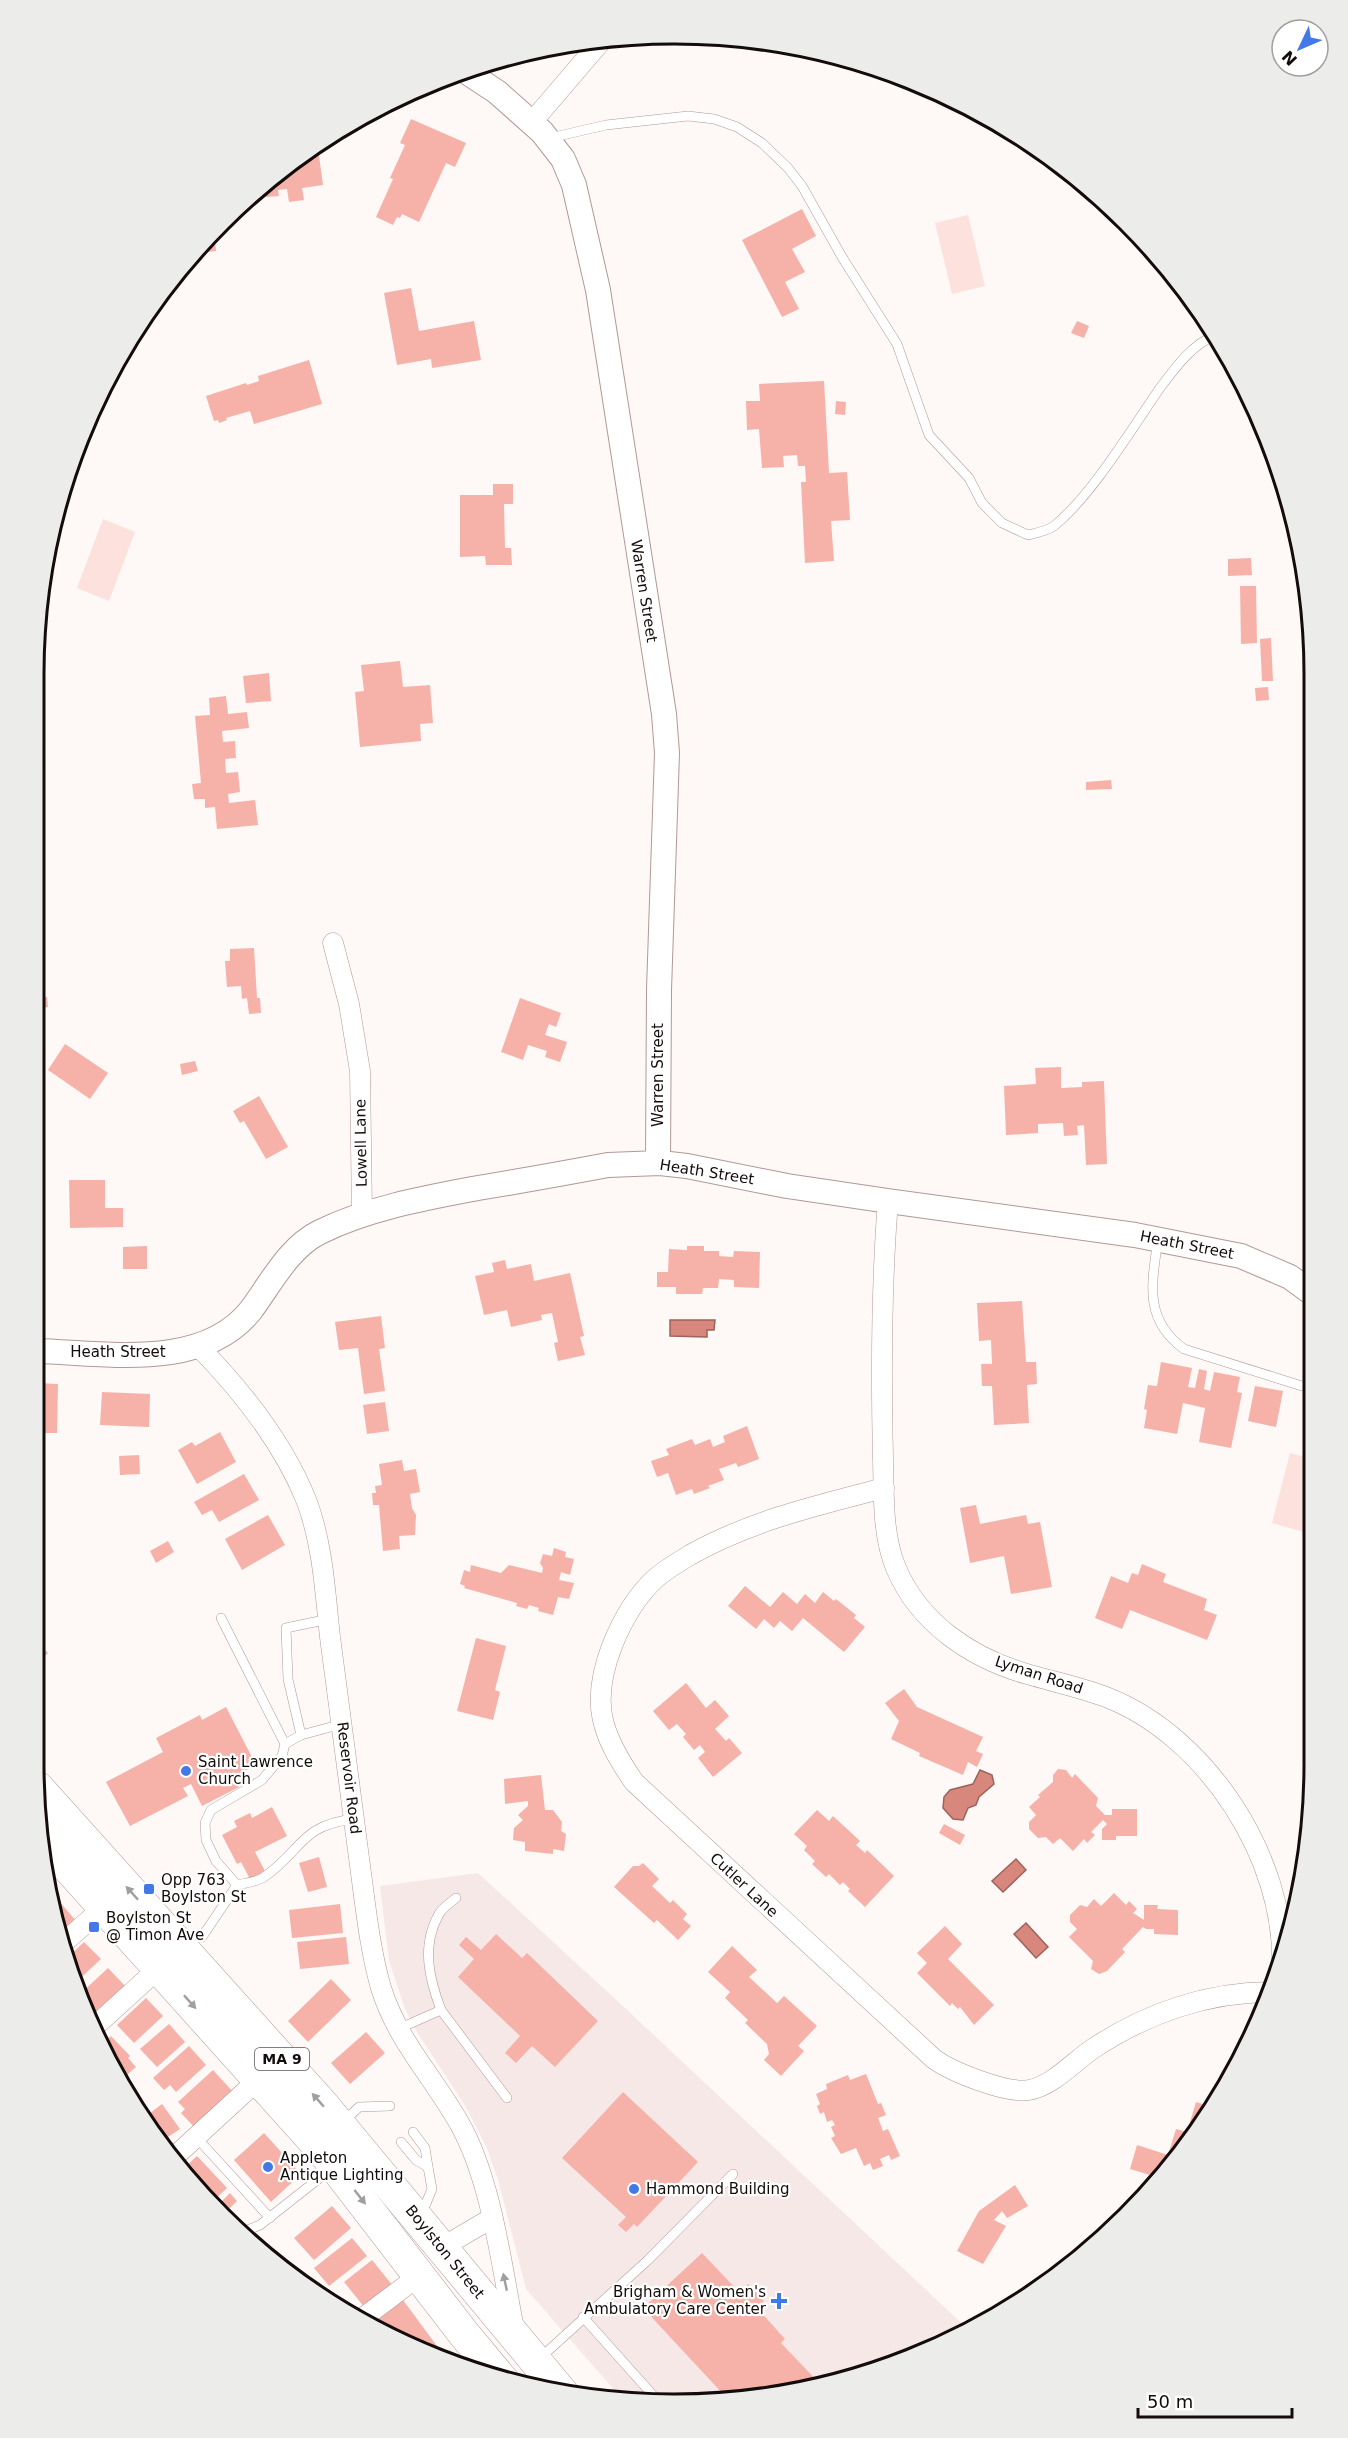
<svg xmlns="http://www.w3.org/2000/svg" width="1348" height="2438" font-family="'DejaVu Sans',sans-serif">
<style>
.built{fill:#f6e8e7}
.green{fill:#fce1dd}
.water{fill:#d8877d;stroke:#9d625b;stroke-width:1.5}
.building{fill:#f6b2a9}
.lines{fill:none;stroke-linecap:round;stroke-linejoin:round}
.service-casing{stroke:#b19995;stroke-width:10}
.minor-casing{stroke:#b19995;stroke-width:21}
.tertiary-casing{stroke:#b19995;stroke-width:26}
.trunk-casing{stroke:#b19995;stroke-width:33}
.service{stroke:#fff;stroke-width:9}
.minor{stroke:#fff;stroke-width:20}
.tertiary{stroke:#fff;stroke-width:24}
.trunk{stroke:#fff;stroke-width:32}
.oneway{fill:#a19e9d}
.poi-dot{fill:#4278e8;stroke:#fff;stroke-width:2}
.labels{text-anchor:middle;stroke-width:4.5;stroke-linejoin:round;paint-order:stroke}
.shield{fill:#fff;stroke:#5a5554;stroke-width:1.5}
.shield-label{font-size:14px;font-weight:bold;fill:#140c0b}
.street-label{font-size:15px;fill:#140c0b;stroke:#fff}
.poi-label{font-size:15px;fill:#140c0b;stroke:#fff;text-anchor:start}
.rim{fill:none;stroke:#140c0b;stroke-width:3}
</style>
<rect width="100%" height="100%" fill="#fef8f7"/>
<path class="built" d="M478 1873 626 2009 970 2331 919 2356 799 2393 716 2404 624 2401 526 2289 499 2183 487 2148 466 2107 415 2029 404 2006 389 1960 380 1886Z"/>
<g class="green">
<path d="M968 215 985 286 952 294 935 223Z"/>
<path d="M103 519 135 532 109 601 77 588Z"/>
<path d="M1290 1453 1312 1459 1313 1500 1304 1532 1272 1523Z"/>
</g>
<g class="water">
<path d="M670 1320H715L714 1330H707V1337L670 1336Z"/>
<path d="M980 1770 992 1775 994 1784 979 1797 976 1805 968 1808 963 1820 953 1819 943 1808 944 1797 950 1790 973 1784Z"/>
<path d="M1016 1859 1026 1870 1003 1892 992 1881Z"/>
<path d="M1026 1923 1048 1947 1036 1958 1014 1934Z"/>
</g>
<g class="building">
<path d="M411 119 466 143 455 167 446 163 419 222 402 214 400 218 397 217 393 225 376 217 393 179 390 178 405 145 400 143Z"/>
<path d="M318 148 323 185 302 188 304 200 289 202 287 189 278 190 279 196 266 197 265 189 258 190 284 165 310 149Z"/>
<path d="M802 209 816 236 792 249 805 272 785 282 799 309 782 317 742 240Z"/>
<path d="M214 231 216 251 207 252 205 239Z"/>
<path d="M411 288 419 331 474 321 481 360 432 368 431 359 397 365 384 293Z"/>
<path d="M1077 321 1089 326 1084 338 1071 333Z"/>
<path d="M309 360 322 404 254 424 250 411 226 418 227 420 219 423 218 420 214 421 206 396 246 383 247 385 259 381 258 376Z"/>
<path d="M824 381 829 473 847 472 850 520 831 521 834 561 805 563 801 482H806L805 466H798L797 455 783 456 784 467 762 468 759 429 747 430 746 401H760L759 384Z"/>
<path d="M836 401 846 402 845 415 835 414Z"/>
<path d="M493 484H513V504H504L505 548H511L512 565H486L485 556 460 557V495H493Z"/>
<path d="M1251 558 1252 575 1228 576V559Z"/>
<path d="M1240 586H1256L1257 643 1241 644Z"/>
<path d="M1271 638 1273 681H1262L1260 639Z"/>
<path d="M400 661 403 687 430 685 433 723 420 724 421 741 360 747 355 692 364 691 361 665Z"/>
<path d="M269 673 271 701 246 703 243 676Z"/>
<path d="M1268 687 1269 700 1256 701 1255 688Z"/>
<path d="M226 696 228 714 247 712 249 728 222 731 223 742 235 741 236 758 225 759 226 773 238 772 240 792 228 794 229 803 255 800 258 825 217 829 215 807 205 808V799H194L192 784 201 783 195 716 210 715 209 698Z"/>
<path d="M1111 780 1112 789 1086 790V782Z"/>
<path d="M254 948 257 998H260L261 1013 249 1014 247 998 242 999 241 986 227 987 225 961H230V949Z"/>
<path d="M47 997 48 1007 36 1009V998Z"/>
<path d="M520 998 561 1013 556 1027 549 1024 545 1035 567 1042 560 1062 545 1057 547 1051 528 1045 523 1060 501 1052Z"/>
<path d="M65 1044 108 1073 90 1099 48 1070Z"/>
<path d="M195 1061 198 1071 182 1075 180 1064Z"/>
<path d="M1061 1067V1088L1082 1087V1082L1104 1081 1107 1164 1086 1165 1084 1125 1077 1126 1078 1135 1064 1136 1063 1123 1038 1124V1133L1006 1135 1004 1086 1036 1084 1035 1068Z"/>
<path d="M259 1096 288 1147 266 1159 244 1121 240 1123 233 1111Z"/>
<path d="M69 1180H105V1208H123V1227L70 1228Z"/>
<path d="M147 1246V1269H123V1247Z"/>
<path d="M687 1246H704V1251H719V1256L733 1257 734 1251 760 1252 759 1288 734 1287V1280L719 1279 718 1288H703L702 1294H676V1287H657V1272H668L669 1249 687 1250Z"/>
<path d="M505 1260 507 1269 531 1264 534 1281 570 1273 584 1336 580 1337 585 1355 558 1361 554 1343 558 1342 552 1313 541 1315 542 1320 511 1327 507 1310 484 1315 475 1276 494 1272 492 1263Z"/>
<path d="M1022 1301 1026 1362H1036L1037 1384 1027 1385 1029 1423 994 1425 992 1386H982L981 1364H992L991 1340 979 1341 977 1303Z"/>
<path d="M381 1316 385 1348 379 1349 385 1391 364 1394 358 1348 339 1350 335 1322Z"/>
<path d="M1161 1362 1192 1368 1188 1387 1195 1388 1199 1369 1207 1371 1204 1389 1210 1391 1214 1372 1240 1377 1237 1392 1242 1393 1231 1448 1199 1442 1205 1408 1183 1403 1177 1434 1144 1428 1147 1410 1144 1409 1148 1385 1157 1386Z"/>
<path d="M37 1383 58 1384 57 1433H37Z"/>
<path d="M1255 1386 1283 1391 1276 1427 1248 1421Z"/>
<path d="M102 1392 150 1394 149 1427 100 1425Z"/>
<path d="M385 1402 389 1431 367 1434 363 1405Z"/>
<path d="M747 1426 759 1459 738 1467 736 1463 719 1469 724 1480 708 1486 710 1488 694 1494 692 1489 676 1495 668 1473 657 1477 651 1461 669 1455 666 1449 692 1439 695 1445 710 1439 713 1447 725 1442 723 1436Z"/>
<path d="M220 1432 236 1462 197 1484 178 1450 192 1442 195 1446Z"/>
<path d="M139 1455 140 1474 120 1475 119 1456Z"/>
<path d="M402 1460 404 1471 416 1469 420 1492 410 1494 412 1508 416 1515 415 1535 399 1536 400 1549 383 1551 379 1505H373L372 1493H376L375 1486 382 1485 379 1464Z"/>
<path d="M244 1474 259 1500 219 1522 212 1510 202 1515 194 1502Z"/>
<path d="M976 1505 980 1524 1026 1515 1028 1524 1040 1522 1052 1587 1011 1594 1004 1556 970 1563 960 1508Z"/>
<path d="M268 1515 285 1545 242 1570 225 1539Z"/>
<path d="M168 1541 174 1552 156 1563 150 1551Z"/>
<path d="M554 1548 566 1552 565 1557 574 1559 570 1575 561 1572 559 1580 574 1583 569 1599 558 1597 553 1615 538 1611 539 1608 529 1605 527 1609 516 1606 517 1603 464 1588 465 1586 460 1584 464 1570 470 1572 471 1565 501 1573 509 1565 542 1573 543 1568 540 1563 543 1554 552 1556Z"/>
<path d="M1142 1564 1166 1574 1163 1582 1207 1599 1204 1610 1217 1615 1207 1640 1130 1610 1122 1629 1095 1618 1111 1576 1128 1583 1132 1573 1138 1575Z"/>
<path d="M745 1586 770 1607 783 1592 797 1604 805 1594 815 1603 823 1592 834 1601 836 1599 856 1615 854 1618 865 1627 844 1652 803 1618 792 1631 780 1621 774 1628 764 1619 756 1629 728 1606Z"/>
<path d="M476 1638 506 1646 495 1690 500 1692 493 1720 457 1711Z"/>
<path d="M38 1643 48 1653 38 1663Z"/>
<path d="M686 1683 706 1708 715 1700 729 1716 715 1729 726 1741 729 1738 742 1753 713 1777 698 1758 705 1752 700 1745 694 1750 683 1737 686 1734 677 1724 669 1730 653 1711Z"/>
<path d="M904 1689 917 1707 983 1737 976 1751 983 1754 977 1767 968 1762 963 1775 919 1756 920 1753 891 1739 899 1721 885 1703Z"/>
<path d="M226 1707 256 1765 234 1777 239 1787 202 1806 191 1784 183 1788 188 1796 130 1826 106 1782 163 1752 156 1738 200 1715 202 1720Z"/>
<path d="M1058 1769 1066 1770 1072 1778 1075 1774 1098 1798 1096 1806 1105 1815H1112V1809H1137V1836H1116V1840H1102V1829L1107 1824 1103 1820 1091 1832 1095 1835 1087 1843 1084 1839 1073 1851 1060 1838 1053 1844 1046 1837 1038 1838 1029 1829V1822L1036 1815 1029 1807 1040 1797 1038 1795 1053 1782V1775Z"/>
<path d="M541 1775 545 1810H553L562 1822 561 1831 566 1834 564 1851 553 1849V1854L525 1851V1842L513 1840 514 1828 523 1820 518 1815 528 1806V1801L505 1804 504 1779Z"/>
<path d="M272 1807 287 1836 255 1852 265 1871 250 1879 241 1862 237 1864 222 1835 237 1827 234 1821 250 1813 252 1818Z"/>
<path d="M817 1810 829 1821 833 1816 860 1841 856 1845 865 1853 867 1850 894 1876 865 1907 848 1891 850 1889 843 1882 840 1885 829 1874 826 1877 812 1864 815 1861 804 1850 807 1846 794 1834Z"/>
<path d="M944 1824 965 1835 960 1845 939 1833Z"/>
<path d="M319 1857 327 1887 308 1892 299 1863Z"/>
<path d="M643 1863 659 1879 652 1886 670 1903 673 1900 687 1914 683 1919 691 1926 678 1940 657 1920 654 1923 614 1887 633 1866H639Z"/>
<path d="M1114 1893 1126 1905 1129 1901 1137 1909 1133 1913 1144 1920V1905H1158L1157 1909 1178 1910V1935L1154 1934V1929H1146L1143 1927 1122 1949 1125 1952 1107 1971 1099 1974 1091 1969 1093 1961 1069 1937 1077 1929 1070 1922V1915L1080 1905 1087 1907 1094 1899 1101 1906Z"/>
<path d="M58 1900 77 1922 59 1936 52 1905Z"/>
<path d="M340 1904 343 1933 292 1938 289 1910Z"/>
<path d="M945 1926 962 1944 948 1959 994 2005 974 2025 960 2007 958 2009 952 2003 950 2006 917 1973 927 1963 917 1953Z"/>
<path d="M496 1934 522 1958 527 1953 598 2021 555 2067 532 2046 516 2063 505 2053 520 2036 458 1977 474 1959 459 1945 466 1937 481 1950Z"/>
<path d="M346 1937 349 1964 300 1969 297 1942Z"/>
<path d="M84 1942 101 1959 73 1985 65 1960Z"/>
<path d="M732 1946 757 1970 749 1977 777 2003 784 1996 817 2026 798 2046 804 2051 781 2076 764 2060 769 2054 767 2044 745 2023 748 2020 725 1998 730 1992 708 1972Z"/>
<path d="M108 1968 125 1986 91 2018 84 2011 78 1996Z"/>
<path d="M331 1979 351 2000 308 2042 288 2021Z"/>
<path d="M146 1998 163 2016 134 2043 117 2025Z"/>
<path d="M169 2024 185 2042 157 2067 140 2049Z"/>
<path d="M366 2032 385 2053 350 2084 331 2063Z"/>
<path d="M104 2033 109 2038 111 2036 130 2056 128 2058 136 2067 120 2081 96 2040Z"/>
<path d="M189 2046 206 2065 176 2092 170 2085 164 2090 153 2078Z"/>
<path d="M213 2070 234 2093 195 2128 181 2113 185 2109 178 2102Z"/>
<path d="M866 2074 878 2104 881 2103 886 2115 878 2118 883 2131 888 2129 900 2156 891 2160 889 2155 880 2159 883 2166 873 2170 870 2163 864 2166 856 2148 841 2154 831 2138 835 2136 831 2127 835 2125 832 2120 827 2122 824 2112 820 2114 817 2106 820 2104 816 2094 827 2089 826 2084 848 2075 850 2080Z"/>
<path d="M623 2092 698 2162 637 2227 634 2224 626 2232 618 2225 626 2217 562 2158Z"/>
<path d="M1196 2102 1213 2107 1158 2183 1160 2178 1130 2169 1137 2145 1168 2155 1176 2129 1187 2132Z"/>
<path d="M162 2104 180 2129 162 2141 145 2117Z"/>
<path d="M264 2133 301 2174 271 2202 234 2160Z"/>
<path d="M197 2156 227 2188 212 2202 182 2170Z"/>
<path d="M1015 2185 1028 2206 1007 2218 1002 2211 994 2220 1006 2226 983 2264 957 2251 979 2211Z"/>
<path d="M230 2193 237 2201 224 2214 217 2206Z"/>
<path d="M332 2206 351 2228 314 2260 294 2238Z"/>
<path d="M352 2238 367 2256 329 2286 314 2268Z"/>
<path d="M702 2253 739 2292 748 2284 764 2301 757 2308 785 2339 781 2343 822 2386 799 2393 715 2404 724 2395 643 2308Z"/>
<path d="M372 2260 393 2286 365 2308 344 2282Z"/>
<path d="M403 2300 448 2361 385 2336 374 2321Z"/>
</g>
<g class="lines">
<g class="service-casing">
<g id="service">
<path d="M550 138 606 125 688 116 714 119 737 127 762 143 788 168 802 186 842 257 897 344 929 435 969 478 982 503 1002 523 1028 535C1036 533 1047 531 1054 526 1092 495 1131 430 1160 388 1175 368 1192 344 1216 335"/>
<path d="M1158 1239C1152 1283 1143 1319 1184 1349L1302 1386H1312"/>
<path d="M221 1618 285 1744 301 1735 342 1724"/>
<path d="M301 1735 288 1679 286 1628 329 1619"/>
<path d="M285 1744 282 1756 262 1780 211 1810 205 1823 206 1840 216 1861 237 1885C245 1883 257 1882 264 1877 302 1851 300 1825 354 1819"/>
<path d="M202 1937 237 1885"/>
<path d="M441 2010C429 1978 421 1946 439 1914 442 1908 450 1903 456 1898"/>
<path d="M398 2029 441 2010 507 2098"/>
<path d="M344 2121 359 2107 390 2106"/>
<path d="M413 2132 425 2148 428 2167"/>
<path d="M196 2137 270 2218"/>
<path d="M401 2142 416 2160 428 2167 432 2189 422 2213"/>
<path d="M240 2233 260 2225 331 2169"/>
<path d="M583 2317 659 2402"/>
<path d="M539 2359 648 2260 733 2174"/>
</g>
</g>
<g class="minor-casing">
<g id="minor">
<path d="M532 122 603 39"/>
<path d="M333 943 349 1004 360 1071 362 1215"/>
<path d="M888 1201C881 1287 881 1372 883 1458 884 1493 882 1535 896 1568 919 1623 971 1658 1027 1674 1054 1682 1080 1687 1106 1697 1207 1736 1286 1859 1282 1966"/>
<path d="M199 1347C242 1391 284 1444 307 1502 323 1546 325 1591 330 1637 340 1711 349 1784 359 1858 365 1901 369 1946 381 1988 399 2045 436 2079 463 2130 492 2186 502 2267 514 2329"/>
<path d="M884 1488C818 1505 750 1521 690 1555 679 1562 666 1569 656 1578 636 1596 622 1621 612 1646 590 1703 601 1734 634 1782L934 2059C952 2072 1007 2094 1029 2090 1053 2086 1074 2061 1094 2048 1147 2013 1208 1992 1271 1992"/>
<path d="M61 1945 104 1907"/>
<path d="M92 2029 159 1968"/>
<path d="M171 2160 259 2079"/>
<path d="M441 2248 492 2218"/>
<path d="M359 2321 420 2275"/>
</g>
</g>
<g class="tertiary-casing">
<g id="tertiary">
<path d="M465 71 497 92 542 132 563 159 574 185 598 290 664 714 667 753 659 990 658 1163"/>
<path d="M37 1351C106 1353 203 1371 251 1310 271 1283 289 1247 320 1232 369 1208 425 1198 478 1188 521 1181 565 1173 608 1165L660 1163 687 1166 787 1186 888 1201 1135 1235 1241 1256 1290 1277 1312 1293"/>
</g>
</g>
<g class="trunk-casing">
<g id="trunk">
<path d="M38 1788 323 2105 563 2394"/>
<path d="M38 1834 323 2151 464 2334 503 2381"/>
</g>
</g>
<use href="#service" class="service"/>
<use href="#minor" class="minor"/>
<use href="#tertiary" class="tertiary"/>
<use href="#trunk" class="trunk"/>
</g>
<defs><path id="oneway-solid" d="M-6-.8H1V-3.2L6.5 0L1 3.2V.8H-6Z" transform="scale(1.5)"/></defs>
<g class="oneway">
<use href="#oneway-solid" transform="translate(132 1893) rotate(-132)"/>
<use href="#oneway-solid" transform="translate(190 2002) rotate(48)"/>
<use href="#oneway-solid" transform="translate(318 2100) rotate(-131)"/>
<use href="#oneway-solid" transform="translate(360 2197) rotate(52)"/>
<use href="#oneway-solid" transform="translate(505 2282) rotate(-102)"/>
</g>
<g class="poi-dot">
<circle cx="186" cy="1771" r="6"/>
<rect x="143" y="1883" width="12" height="12" rx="3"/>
<rect x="88" y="1921" width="12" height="12" rx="3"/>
<circle cx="268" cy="2167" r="6"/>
<circle cx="634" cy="2189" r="6"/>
<path d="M776 2292h6v6h6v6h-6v6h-6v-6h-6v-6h6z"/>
</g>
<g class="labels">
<rect class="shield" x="255" y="2048" width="54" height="22" rx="4.5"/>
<g class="shield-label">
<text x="282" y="2064">MA 9</text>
</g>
<g class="street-label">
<text transform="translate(644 591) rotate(81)" y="5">Warren Street</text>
<text transform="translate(658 1075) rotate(-90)" y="5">Warren Street</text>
<text transform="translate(361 1143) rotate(-91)" y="5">Lowell Lane</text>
<text transform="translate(707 1172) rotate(9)" y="5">Heath Street</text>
<text transform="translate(1187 1245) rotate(11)" y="5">Heath Street</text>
<text x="118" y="1357">Heath Street</text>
<text transform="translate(1039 1675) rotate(18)" y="5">Lyman Road</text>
<text transform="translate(349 1778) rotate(83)" y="5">Reservoir Road</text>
<text transform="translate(744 1885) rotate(43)" y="5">Cutler Lane</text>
<text transform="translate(445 2252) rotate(51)" y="5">Boylston Street</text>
</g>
<g class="poi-label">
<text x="198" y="1767">Saint Lawrence<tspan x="198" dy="17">Church</tspan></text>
<text x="161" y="1885">Opp 763<tspan x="161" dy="17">Boylston St</tspan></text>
<text x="106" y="1923">Boylston St<tspan x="106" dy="17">@ Timon Ave</tspan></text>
<text x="280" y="2163">Appleton<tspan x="280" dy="17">Antique Lighting</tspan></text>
<text x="646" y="2194">Hammond Building</text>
<text x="766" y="2297" text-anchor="end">Brigham &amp; Women's<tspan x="766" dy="17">Ambulatory Care Center</tspan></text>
</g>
</g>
<path d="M0 0H1348V2438H0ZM674 44H674A630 630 0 0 1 1304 674V1764A630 630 0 0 1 674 2394H674A630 630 0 0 1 44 1764V674A630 630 0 0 1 674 44Z" fill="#ececeb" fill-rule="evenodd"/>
<path class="rim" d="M674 44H674A630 630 0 0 1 1304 674V1764A630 630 0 0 1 674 2394H674A630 630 0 0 1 44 1764V674A630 630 0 0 1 674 44Z"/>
<g transform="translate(1300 48) rotate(226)"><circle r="28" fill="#ffffff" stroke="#a19e9d" stroke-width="1.5"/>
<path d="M0-4.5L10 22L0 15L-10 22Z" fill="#4278e8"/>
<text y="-9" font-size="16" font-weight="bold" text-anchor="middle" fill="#140c0b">N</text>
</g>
<path d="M1138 2408v9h154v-9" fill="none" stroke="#140c0b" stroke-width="3"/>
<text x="1147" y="2408" font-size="18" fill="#140c0b" stroke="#ffffff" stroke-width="4.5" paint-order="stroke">50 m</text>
</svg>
